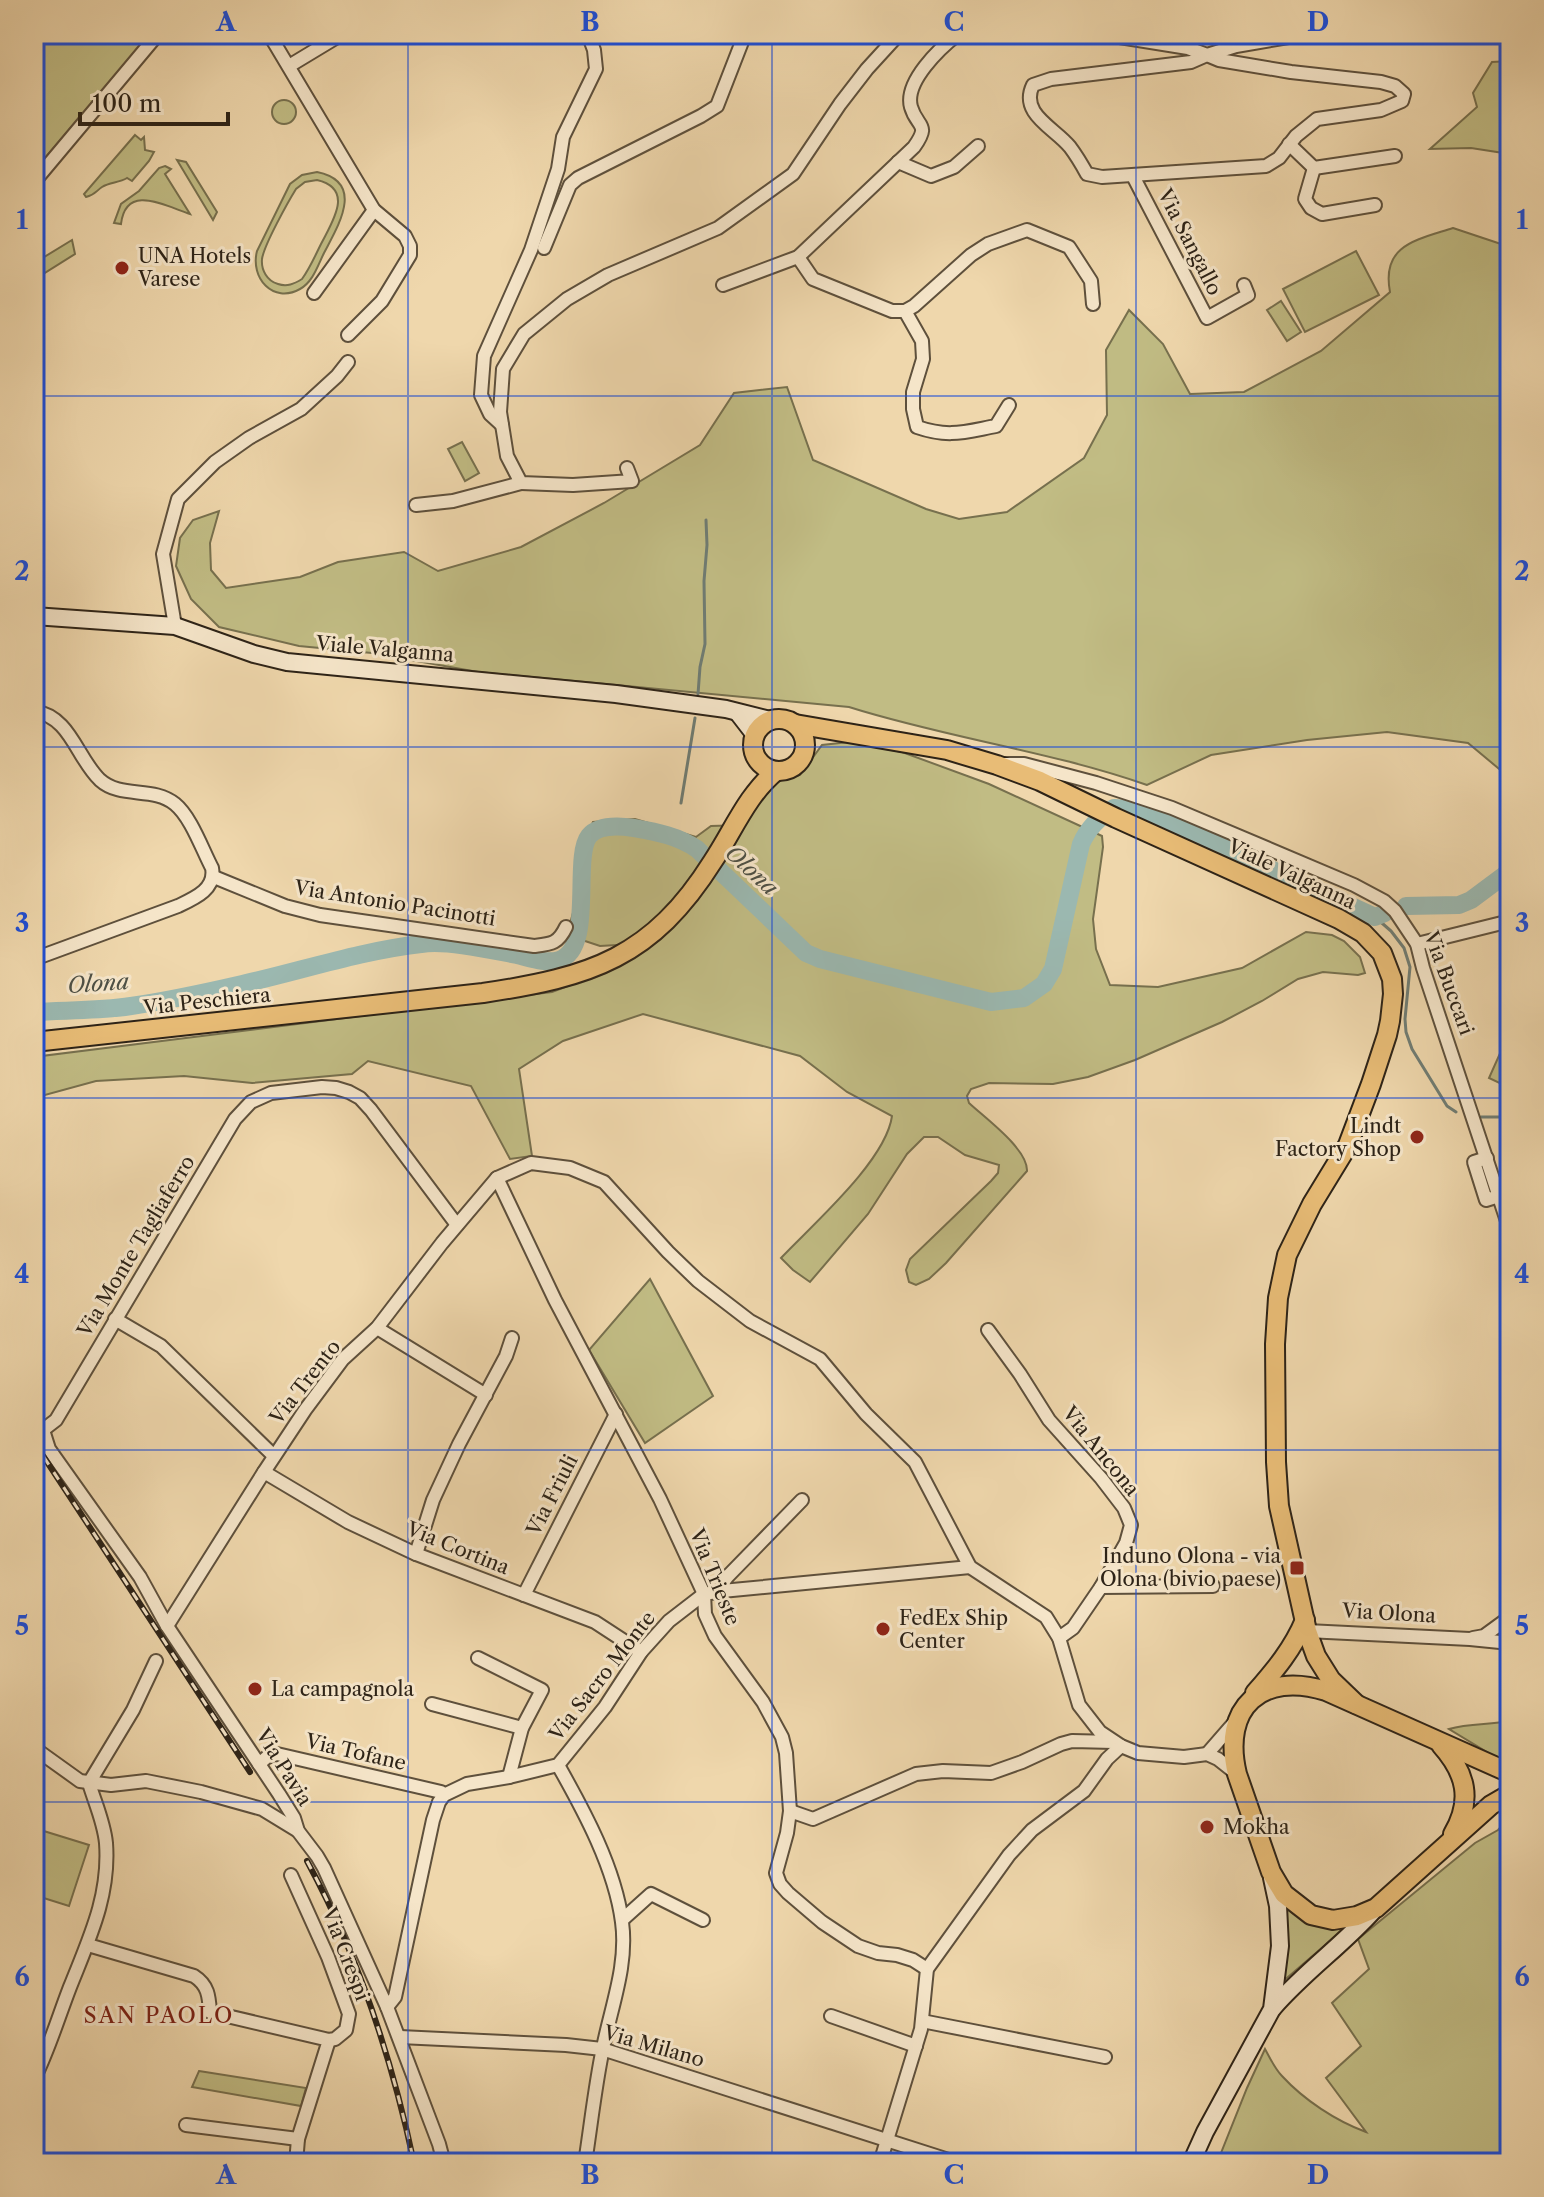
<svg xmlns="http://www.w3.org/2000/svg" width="1544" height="2197" font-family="'Libre Caslon Text',serif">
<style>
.green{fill:#c1bc84;stroke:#77704e;stroke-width:2;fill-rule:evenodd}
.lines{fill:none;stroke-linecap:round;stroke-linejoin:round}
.stream{stroke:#6f7c73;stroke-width:3}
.river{stroke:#9bb8b0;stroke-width:18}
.street-casing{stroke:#5e503c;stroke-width:16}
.secondary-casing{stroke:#2d2317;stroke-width:20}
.primary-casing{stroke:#2d2317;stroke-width:22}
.street{stroke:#f5e5c9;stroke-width:12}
.secondary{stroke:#f5e5c9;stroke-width:16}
.primary{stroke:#e8bc76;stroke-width:18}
.rail-casing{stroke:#2d2317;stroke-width:6}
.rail{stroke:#f5e5c9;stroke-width:3;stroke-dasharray:9;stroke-linecap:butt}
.grid{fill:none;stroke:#1d4ed8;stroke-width:2;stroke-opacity:0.55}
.poi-dot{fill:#8f2418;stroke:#f5e5c9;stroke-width:3}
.labels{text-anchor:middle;stroke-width:6;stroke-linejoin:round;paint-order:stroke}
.street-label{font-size:20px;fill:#2d2317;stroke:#f5e5c9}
.poi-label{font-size:20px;fill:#2d2317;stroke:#f5e5c9;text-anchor:start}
.water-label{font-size:22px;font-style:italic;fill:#4e5045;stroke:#f5e5c9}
.neighbourhood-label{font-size:22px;letter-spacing:2px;fill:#7a1f14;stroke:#f5e5c9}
.neatline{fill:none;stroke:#1d4ed8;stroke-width:3}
.grid-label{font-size:26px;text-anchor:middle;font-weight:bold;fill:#1d4ed8}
</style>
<rect width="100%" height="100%" fill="#efd7ac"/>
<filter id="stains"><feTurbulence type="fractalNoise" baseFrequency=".0025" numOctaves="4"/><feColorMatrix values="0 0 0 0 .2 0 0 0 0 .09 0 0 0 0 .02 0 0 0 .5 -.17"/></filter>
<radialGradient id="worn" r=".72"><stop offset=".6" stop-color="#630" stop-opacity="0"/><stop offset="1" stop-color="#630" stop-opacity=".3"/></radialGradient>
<g class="green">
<path d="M34 34H151L34 171Z"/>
<path d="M1510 61V154L1471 148 1430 149 1477 107 1473 93 1492 62Z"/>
<circle cx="284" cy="112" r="12"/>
<path d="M135 135 141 140 144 137 145 150 154 152 149 161 132 181 127 178C119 183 110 182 102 187 96 191 95 195 86 197L84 194Z"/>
<path d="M177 160 186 162 217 212 213 220Z"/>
<path d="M165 166 171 169 165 174 190 214C165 206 126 183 121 224L114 223 121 204 139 191 159 168Z"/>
<path d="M317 172C366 182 338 226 324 253 318 265 313 282 300 289 273 304 250 278 257 251L290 184 302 175ZM317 180C355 189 332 222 321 244 315 256 310 268 302 279 294 284 287 287 278 284 267 281 261 270 262 259 264 245 288 202 296 189L305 182Z"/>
<path d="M1453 228 1510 247V778L1468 743 1387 732 1307 740 1211 755 1147 785C1050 751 947 738 849 707L478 672 372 653 299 646 219 627 191 599 176 566 180 538 193 520 219 511 210 543 211 570 226 588 300 577 338 562 404 552 438 571 521 547 604 503 700 445 734 393 787 387 813 460 926 509 959 519 1007 512 1084 458 1107 415 1106 350 1129 310 1163 344 1190 394 1244 392 1321 351 1390 292C1381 245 1416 240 1453 228Z"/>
<path d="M72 240 75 254 43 274 36 262Z"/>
<path d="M1356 251 1379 295 1305 332 1283 289Z"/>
<path d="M1281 301 1301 332 1287 341 1267 310Z"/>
<path d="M462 442 479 473 465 481 448 449Z"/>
<path d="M849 742 902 752 989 784 1102 836 1103 847 1093 919 1096 949 1110 985 1158 987 1242 968 1306 932 1332 935 1344 941 1360 957 1365 973 1358 975 1323 972 1298 979 1262 1001 1222 1022 1135 1060 1088 1077 1053 1084 989 1083 971 1089 967 1096 969 1103C985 1118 1028 1149 1027 1171L946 1263 929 1279 916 1285 909 1282 906 1270 910 1259 991 1181 998 1173 999 1165 965 1155 938 1137H924L907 1154 868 1214 810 1282 793 1270 781 1258C812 1225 886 1161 892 1116L847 1092 800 1056 643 1014 563 1041 519 1069 532 1156 510 1159 471 1086 368 1061 352 1074 252 1083 184 1076 96 1081 34 1098V1057L552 992 613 969 652 943 600 946 567 935 574 909 578 857 593 822 635 819 696 837 711 826 745 825 771 783 800 775 822 745Z"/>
<path d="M1510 1031V1088L1489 1078Z"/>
<path d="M650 1279 713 1396 645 1443 589 1350Z"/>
<path d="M1510 1721V1766L1449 1729C1469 1723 1489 1725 1510 1721Z"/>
<path d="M1510 1817V2163H1217L1247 2088 1265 2049C1270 2058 1275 2069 1282 2076 1304 2100 1336 2121 1366 2132L1326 2078 1361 2046 1332 2003 1369 1969 1358 1939 1475 1843 1498 1830Z"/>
<path d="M34 1828 89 1845 69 1906 34 1895Z"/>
<path d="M1284 1906C1302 1921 1321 1927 1345 1928L1281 1983Z"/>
<path d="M199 2071 306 2088 301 2106 192 2087Z"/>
</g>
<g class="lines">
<g class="stream">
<path d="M698 694 700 667 705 644 704 581 707 545 706 520"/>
<path d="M681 803 695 718"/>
<path d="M1375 917 1391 931 1404 948 1410 967 1405 1019 1406 1032 1412 1049 1447 1106 1456 1112"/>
<path d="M1481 1117H1510"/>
</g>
<g class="river">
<path d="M1406 906 1459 905 1471 900 1510 871"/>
<path d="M34 1012C66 1010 99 1011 131 1006 166 1001 203 993 238 985 298 972 359 951 421 944 447 940 491 950 517 955 530 958 546 964 559 960 595 949 572 858 589 836 599 824 621 826 634 828 657 832 678 836 697 849L806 953 820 959 991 1002 1024 998 1044 984 1053 969 1081 844C1088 828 1099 817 1114 808L1143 810 1375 917 1385 913"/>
</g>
<g class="street-casing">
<g id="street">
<path d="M269 34 374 210 405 236 410 246V255L382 301 348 335"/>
<path d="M1101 34 1188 48 1207 55 1236 46 1306 34"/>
<path d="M1207 55 1219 60 1291 72 1381 82 1395 86 1404 94 1402 101 1381 110 1317 119 1296 136 1279 158 1266 166 1102 177 1087 174C1082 165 1076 155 1070 147 1055 128 1019 114 1033 85L1051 79 1191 62Z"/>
<path d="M289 66 342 34"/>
<path d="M1289 144 1314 168 1395 156"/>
<path d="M898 162 931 176 954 167 978 146"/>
<path d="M1314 168 1305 199 1311 208 1322 214 1375 205"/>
<path d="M1133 176 1207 318 1248 295 1244 285"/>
<path d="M34 182 158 34"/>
<path d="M544 248 570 185 578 178 701 116 717 106 745 34"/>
<path d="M798 257 813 279 892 311H905L914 306 971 255 988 244 1027 230 1069 247 1091 281 1093 304"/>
<path d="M723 285 798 257 914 147C931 123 917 128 911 107 904 82 940 48 958 34"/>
<path d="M314 293 374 210"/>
<path d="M905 311 922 341 923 359 913 392V409L917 427C949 438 964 432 996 426L1009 405"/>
<path d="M502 425 490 414 481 395 484 356 531 250 558 169 563 137 596 69 594 50 588 34"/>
<path d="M627 468 632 481 573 485 521 483 507 456 500 412 503 369 524 334 567 299 608 275 718 228 793 174 840 104 867 69 899 34"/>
<path d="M416 505 453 501 521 483"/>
<path d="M175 626 163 554 178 499 215 462 249 438 301 409 337 376 348 362"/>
<path d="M34 711C71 717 76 757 100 780 121 799 153 786 175 804 191 817 202 849 212 868 216 889 195 898 178 906L34 959"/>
<path d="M1004 764H1024L1096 783 1172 808 1354 885 1384 901 1395 911 1417 944 1423 968 1510 1230"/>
<path d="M214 877 285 906 320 915 534 946C551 944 558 944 566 927"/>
<path d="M1417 944 1510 921"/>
<path d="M1487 1158 1474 1162 1486 1200 1499 1196"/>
<path d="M497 1178 555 1300 660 1499 704 1594 705 1614 715 1636 763 1702 782 1737 786 1753 790 1811 787 1833 776 1873 780 1884 788 1893 822 1922 858 1946 878 1953 897 1955 913 1960 927 1969"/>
<path d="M115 1319 161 1346 274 1456"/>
<path d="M377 1328 486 1395"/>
<path d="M988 1330 1020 1374 1049 1420 1101 1478 1124 1508 1131 1525 1126 1543 1101 1587 1073 1628 1059 1638"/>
<path d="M34 1425 43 1430 49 1449 140 1577 167 1626 279 1794 294 1818 298 1831 317 1856 324 1868 387 2007 439 2144 444 2163"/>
<path d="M43 1430 56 1420 235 1119 251 1102 271 1093 322 1087 336 1088 349 1092 360 1098 371 1110 457 1225"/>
<path d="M264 1472 348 1522 416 1554 595 1622 641 1652"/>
<path d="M416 1554 433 1500 459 1444 506 1356 512 1338"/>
<path d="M1101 1587 1213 1586"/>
<path d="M722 1591 724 1581 728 1576 802 1500"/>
<path d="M524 1595 616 1414"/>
<path d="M167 1626 264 1472 305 1410 343 1359 377 1328 442 1243 497 1178 531 1163 570 1168 604 1182 668 1252 698 1281 750 1321 820 1359 866 1414 915 1462 970 1567 1046 1617 1059 1638 1079 1705 1100 1732 1121 1746 1138 1753 1184 1757 1207 1754 1218 1759 1237 1774"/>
<path d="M1307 1631 1470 1639 1510 1643"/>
<path d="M1473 1638 1484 1636 1510 1617"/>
<path d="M478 1658 542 1690 522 1728 509 1777"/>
<path d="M432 1704 522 1728"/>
<path d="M34 1748 80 1781 111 1785 146 1781 201 1792 262 1809 298 1831"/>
<path d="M1207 1754 1234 1723"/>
<path d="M259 1764 267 1757 277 1754 441 1792 444 1795"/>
<path d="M558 1765C584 1811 615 1868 622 1922 628 1965 611 2007 603 2048 595 2086 591 2125 585 2163"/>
<path d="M790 1811 813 1819 916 1774 943 1771 991 1773 1022 1762 1061 1744 1072 1741 1114 1742"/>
<path d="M291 1875 328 1957 349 2014 346 2030 335 2039 329 2040"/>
<path d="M622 1920 651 1894 703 1920"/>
<path d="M88 1945 194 1976C208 1985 209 1996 210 2012L329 2040 298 2139 296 2163"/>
<path d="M387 2007 395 1997 433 1820 439 1802 444 1795 467 1784 509 1777 558 1765 605 1707 641 1652 669 1621 704 1594 722 1591 970 1567"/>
<path d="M831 2016 916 2046"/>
<path d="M922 2021 1105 2057"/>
<path d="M400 2037 566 2045 602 2049 958 2163"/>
<path d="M34 2079C49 2049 58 2018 70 1987 89 1939 110 1896 106 1843 104 1822 95 1803 89 1783L133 1710 156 1661"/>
<path d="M186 2125 298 2139"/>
<path d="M880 2163 921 2029 927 1969 1009 1855 1032 1830 1084 1791 1107 1759 1121 1746"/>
</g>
</g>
<g class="secondary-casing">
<g id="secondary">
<path d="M34 616 175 626 254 654 287 662 616 694 726 709 770 720"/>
<path d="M738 713 755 735"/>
<path d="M1273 2008C1304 1972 1343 1945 1374 1910"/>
<path d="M1191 2163 1205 2132 1272 2009 1280 1946 1278 1906 1272 1878"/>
</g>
</g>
<g class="primary-casing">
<g id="primary">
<circle cx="779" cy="745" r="26"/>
<path d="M795 724 947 750 997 765 1040 781 1116 818 1339 919 1363 933 1382 953 1392 979 1393 994 1390 1021 1387 1035 1371 1084 1348 1145 1312 1204 1287 1255 1278 1298 1275 1344 1276 1462 1279 1506 1307 1631 1316 1656 1331 1680 1356 1704"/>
<path d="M34 1042 483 993C591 977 652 958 713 861 733 831 747 795 776 771"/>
<path d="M1255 1693C1275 1670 1293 1649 1305 1620"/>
<path d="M1441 1745C1466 1773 1473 1800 1453 1834"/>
<path d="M1510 1773 1326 1691C1262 1671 1221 1707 1237 1774L1271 1872 1284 1894 1311 1915 1333 1920 1357 1916 1376 1908 1491 1805 1510 1794"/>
</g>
</g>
<use href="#street" class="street"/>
<use href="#secondary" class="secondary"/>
<use href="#primary" class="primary"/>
<g class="rail-casing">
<g id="rail">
<path d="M34 1442 250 1772"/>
<path d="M307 1861C358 1955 392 2059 414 2163"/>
</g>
</g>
<use href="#rail" class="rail"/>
</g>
<path class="grid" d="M408 34V2163M772 34V2163M1136 34V2163M34 396H1510M34 747H1510M34 1098H1510M34 1450H1510M34 1802H1510"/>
<g class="poi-dot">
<circle cx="122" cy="268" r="8"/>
<circle cx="1417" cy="1137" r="8"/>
<rect x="1289" y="1560" width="16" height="16" rx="4"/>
<circle cx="883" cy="1629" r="8"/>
<circle cx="255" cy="1689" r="8"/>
<circle cx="1207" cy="1827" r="8"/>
</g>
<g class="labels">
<g class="street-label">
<text transform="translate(1190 242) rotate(63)" y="7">Via Sangallo</text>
<text transform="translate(385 649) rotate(5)" y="7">Viale Valganna</text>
<text transform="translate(1292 874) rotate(25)" y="7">Viale Valganna</text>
<text transform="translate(395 903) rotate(9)" y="7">Via Antonio Pacinotti</text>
<text transform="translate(1449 983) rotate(70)" y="7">Via Buccari</text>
<text transform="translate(207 1001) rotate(-6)" y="7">Via Peschiera</text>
<text transform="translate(136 1246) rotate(-59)" y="7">Via Monte Tagliaferro</text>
<text transform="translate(305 1382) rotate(-52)" y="7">Via Trento</text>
<text transform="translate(1101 1451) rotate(51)" y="7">Via Ancona</text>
<text transform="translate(552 1495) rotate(-63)" y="7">Via Friuli</text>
<text transform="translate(458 1548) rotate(22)" y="7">Via Cortina</text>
<text transform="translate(715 1577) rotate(68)" y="7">Via Trieste</text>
<text transform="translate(1389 1613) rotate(3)" y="7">Via Olona</text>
<text transform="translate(602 1676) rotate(-52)" y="7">Via Sacro Monte</text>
<text transform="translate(356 1752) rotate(13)" y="7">Via Tofane</text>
<text transform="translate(284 1767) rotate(58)" y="7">Via Pavia</text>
<text transform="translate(346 1954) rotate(69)" y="7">Via Crespi</text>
<text transform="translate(654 2046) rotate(16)" y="7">Via Milano</text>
</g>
<g class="poi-label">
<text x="138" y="263">UNA Hotels<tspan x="138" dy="23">Varese</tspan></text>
<text x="1401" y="1133" text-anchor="end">Lindt<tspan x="1401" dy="23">Factory Shop</tspan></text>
<text x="1281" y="1563" text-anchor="end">Induno Olona - via<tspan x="1281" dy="23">Olona (bivio paese)</tspan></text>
<text x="899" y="1625">FedEx Ship<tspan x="899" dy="23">Center</tspan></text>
<text x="271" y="1696">La campagnola</text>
<text x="1223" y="1834">Mokha</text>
</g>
<g class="water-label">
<text transform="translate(752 870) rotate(43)" y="8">Olona</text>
<text transform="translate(98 983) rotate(-4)" y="8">Olona</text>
</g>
<g class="neighbourhood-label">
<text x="159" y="2023">SAN PAOLO</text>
</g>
</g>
<rect width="1544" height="2197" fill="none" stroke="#efd7ac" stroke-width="88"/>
<path d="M80 112v12h148v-12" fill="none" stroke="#2d2317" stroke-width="4"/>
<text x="92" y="112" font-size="24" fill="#2d2317" stroke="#f5e5c9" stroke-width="6" paint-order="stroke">100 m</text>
<rect x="44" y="44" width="1456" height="2109" class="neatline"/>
<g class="grid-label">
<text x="226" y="31">A</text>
<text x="590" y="31">B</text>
<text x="954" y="31">C</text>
<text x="1318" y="31">D</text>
<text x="22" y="229">1</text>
<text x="1522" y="229">1</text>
<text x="22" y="580">2</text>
<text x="1522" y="580">2</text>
<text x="22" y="932">3</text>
<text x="1522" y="932">3</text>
<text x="22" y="1283">4</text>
<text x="1522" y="1283">4</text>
<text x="22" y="1635">5</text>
<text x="1522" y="1635">5</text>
<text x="22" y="1986">6</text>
<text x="1522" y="1986">6</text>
<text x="226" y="2184">A</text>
<text x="590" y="2184">B</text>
<text x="954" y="2184">C</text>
<text x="1318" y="2184">D</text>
</g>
<rect width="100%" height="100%" filter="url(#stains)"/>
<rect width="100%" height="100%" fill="url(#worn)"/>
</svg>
